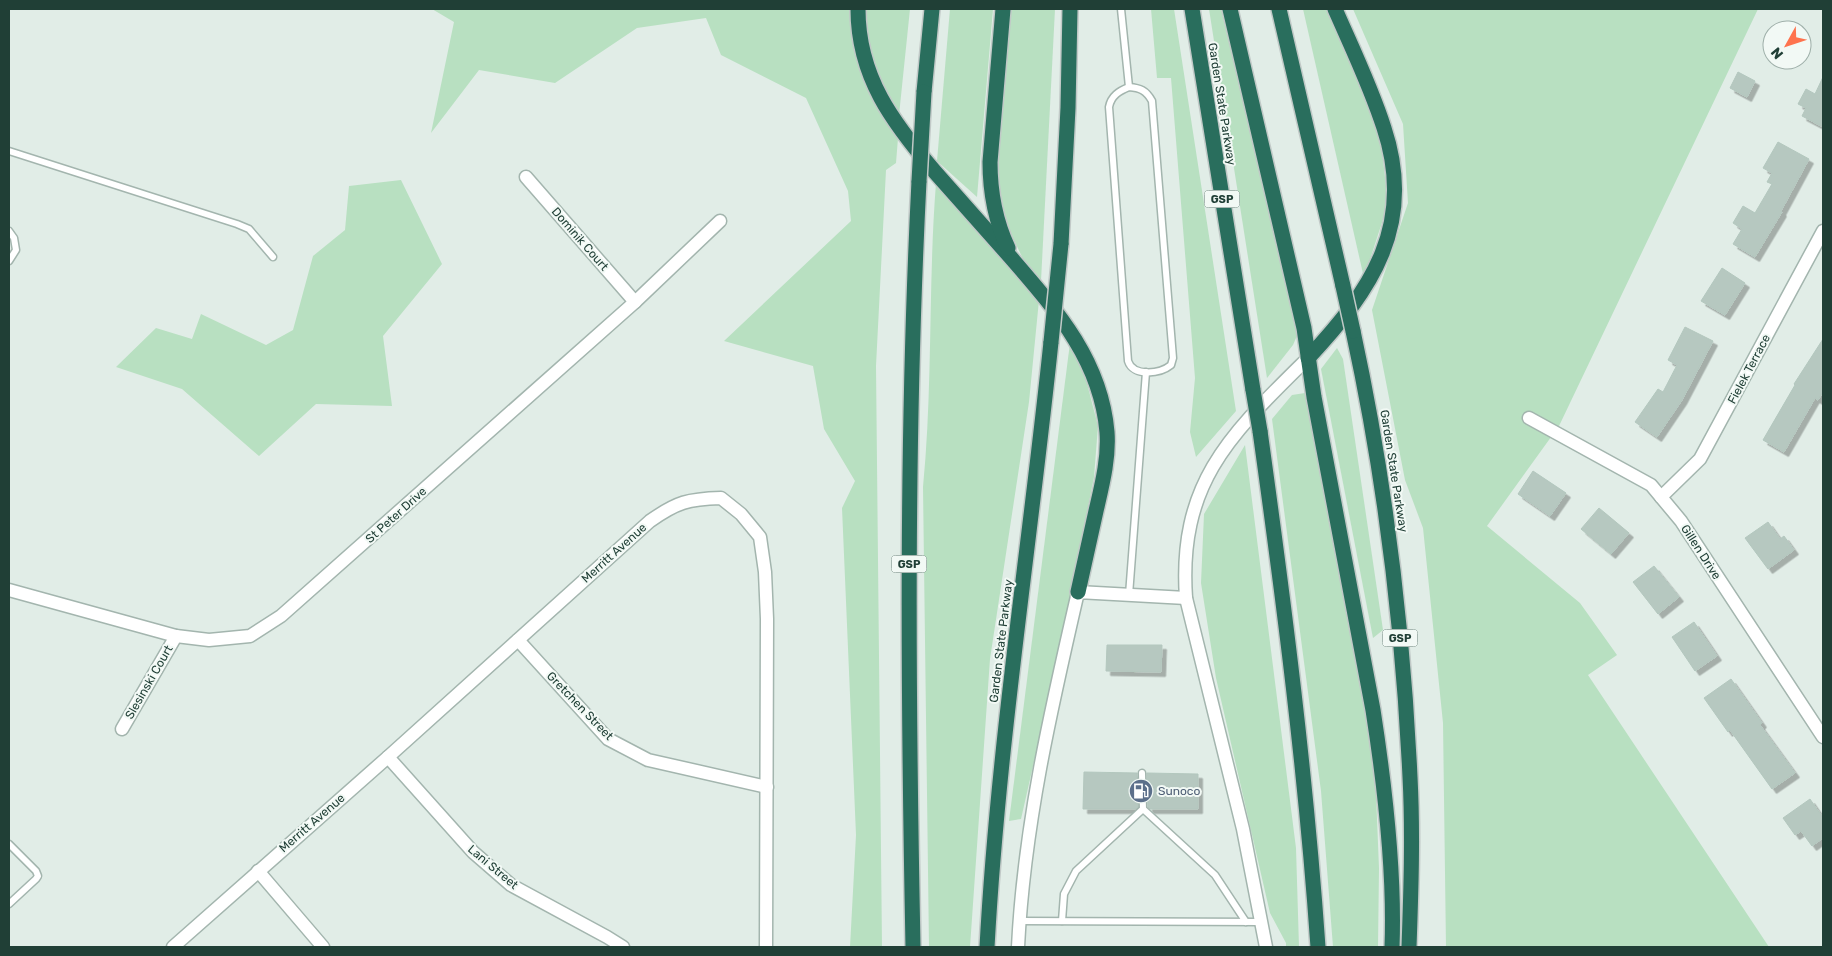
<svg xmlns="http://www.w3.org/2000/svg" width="1832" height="956" font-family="Rubik,sans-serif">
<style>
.green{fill:#b8e0c1}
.building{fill:#b6c8c0;stroke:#b3c7be;filter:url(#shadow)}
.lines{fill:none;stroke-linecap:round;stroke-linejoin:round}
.lane-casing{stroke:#a3b5ae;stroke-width:9}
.street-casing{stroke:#a3b5ae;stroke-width:15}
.highway-casing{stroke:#c1c9c7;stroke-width:18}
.lane{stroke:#fff;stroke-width:6}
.street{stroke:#fff;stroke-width:12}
.highway{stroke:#296e5d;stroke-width:15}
.highway-bridge-casing{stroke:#c1c9c7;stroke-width:18;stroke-linecap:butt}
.highway-bridge{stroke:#296e5d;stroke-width:15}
.labels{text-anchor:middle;stroke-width:4;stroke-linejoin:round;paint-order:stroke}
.shield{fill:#f2f9f5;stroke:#5f776f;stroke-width:1}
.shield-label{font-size:11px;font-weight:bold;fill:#203f36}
.street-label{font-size:12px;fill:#203f36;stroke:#f2f9f5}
.service-label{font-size:12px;fill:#4e5e75;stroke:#f2f9f5;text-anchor:start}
</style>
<defs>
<filter id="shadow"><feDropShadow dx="4.5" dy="4.5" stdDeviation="0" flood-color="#0004"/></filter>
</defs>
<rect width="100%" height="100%" fill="#e1ede7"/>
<g class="green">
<path d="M432 9H854V27L870 94 898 138 896 163 886 170 876 366 882 947H850L856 835 842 508 855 481 824 429 813 366 724 341 851 221 848 191 806 98 721 55 706 18 637 28 555 83 479 70 431 133 454 22Z"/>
<path d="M866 9H910L899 115 880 87 867 37Z"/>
<path d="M950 9H993L977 197 937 161Z"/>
<path d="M1011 9H1055L1041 281 1023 259 1006 223 997 173Z"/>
<path d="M1151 9H1174L1236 411 1196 457 1190 432 1195 378 1171 78H1157Z"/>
<path d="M1209 9H1221L1299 331 1293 345 1267 378Z"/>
<path d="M1303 9H1329L1380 133 1388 204 1364 278Z"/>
<path d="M1353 9H1758L1559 426 1487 526 1580 603 1617 655 1588 675 1769 947H1446L1443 723 1423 528 1405 480 1372 310 1408 203 1403 124Z"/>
<path d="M401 180 442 264 383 336 392 406 316 404 259 456 182 389 116 367 156 328 192 339 201 314 266 345 293 330 313 256 345 230 349 186Z"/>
<path d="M936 183 1039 300 1029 402 990 659 970 947H929L923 487C933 386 928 284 936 183Z"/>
<path d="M1070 343 1082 364 1098 426 1094 477 1063 634 1021 819 1009 821Z"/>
<path d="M1337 348 1343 359 1383 630 1373 638 1321 369Z"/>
<path d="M1305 393 1374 744 1379 868 1378 947H1333L1321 791 1272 419 1292 395Z"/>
<path d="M1245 445 1296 848 1299 947H1286V943L1270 913 1216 678 1201 583 1204 514Z"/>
</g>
<g class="building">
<path d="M1738 72 1755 81 1747 97 1730 88Z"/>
<path d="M1823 77V127L1802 116 1806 108 1798 104 1806 89 1815 94Z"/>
<path d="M1778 142 1809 159 1781 211 1782 212 1755 257 1733 244 1742 229 1733 223 1743 206 1755 213 1772 184 1767 182 1772 173 1763 168Z"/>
<path d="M1722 268 1745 283 1725 315 1701 301Z"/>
<path d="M1685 327 1713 341 1682 400 1657 437 1635 422 1658 389 1663 392 1677 365 1668 360Z"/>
<path d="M1823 339V392L1818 400 1815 398 1784 452 1763 440 1795 385 1794 384Z"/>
<path d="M1533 471 1566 493 1550 516 1518 494Z"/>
<path d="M1599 508 1629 533 1611 554 1581 529Z"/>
<path d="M1768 522 1780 539 1784 536 1794 550 1768 569 1745 538Z"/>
<path d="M1654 566 1679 597 1658 614 1633 582Z"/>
<path d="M1694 622 1717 656 1695 671 1672 637Z"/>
<path d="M1107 645H1162L1161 672 1106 671Z"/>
<path d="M1731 679 1762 723 1760 725 1795 773 1772 789 1730 730 1728 732 1704 698Z"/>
<path d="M1084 772 1137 773 1138 807 1136 809H1083Z"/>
<path d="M1147 773 1198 774V809H1150L1148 807Z"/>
<path d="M1810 799 1823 818V838L1812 846 1801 831 1795 835 1783 818Z"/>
</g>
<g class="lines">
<g class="lane-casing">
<g id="lane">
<path d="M1121 9 1129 87"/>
<path d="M1129 87C1140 88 1146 90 1152 101L1173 358 1171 365C1160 374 1133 377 1128 361L1109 107C1111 96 1119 91 1129 87Z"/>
<path d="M9 151 237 224 249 229 273 257"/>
<path d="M9 231 14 238 16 250 9 261"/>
<path d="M1129 595 1146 372"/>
<path d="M1142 773 1143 809 1215 875 1246 922"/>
<path d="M9 844 36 871 38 876 36 879 9 904"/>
<path d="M1019 921 1262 922"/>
<path d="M1062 921 1064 894 1076 871 1143 809"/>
</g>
</g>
<g class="street-casing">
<g id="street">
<path d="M526 177 635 302"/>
<path d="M1529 418 1651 485 1681 521 1823 737"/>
<path d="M1661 497 1700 459 1823 231"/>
<path d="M9 590 176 636 209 640 250 636 281 616 635 302 720 221"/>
<path d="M518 640 608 739 648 760 767 787"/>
<path d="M122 729 176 636"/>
<path d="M388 757 473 852 511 885 607 937 623 947"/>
<path d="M258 871 323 947"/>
<path d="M173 947 388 757 650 521C677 502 688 499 721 498L741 514 760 537 765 572 767 619 766 947"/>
<path d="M1018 947C1024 826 1051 709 1078 592L1186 598"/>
<path d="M1266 947 1243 829 1186 598C1178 482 1231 434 1308 358"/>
</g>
</g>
<g class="highway-casing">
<g id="highway">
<path d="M858 9C858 77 893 123 935 172 961 201 987 231 1013 260 1057 311 1101 361 1107 432 1109 458 1102 485 1096 511 1090 538 1084 565 1078 592"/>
<path d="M1003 9 990 162C990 193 995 220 1008 248"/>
<path d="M1192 9 1253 390"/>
<path d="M1230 9 1304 328 1314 397 1373 710C1385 787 1395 870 1392 947"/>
<path d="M1279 9 1343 286"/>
<path d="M924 92 932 9"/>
<path d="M1061 244 1068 108 1070 9"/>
<path d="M1353 331C1385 478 1403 627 1410 777 1413 834 1411 891 1409 947"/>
<path d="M1308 358C1372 290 1416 224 1384 128 1371 87 1352 48 1335 9"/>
<path d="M1260 431C1284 603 1306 774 1318 947"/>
<path d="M913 947C908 692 906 436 919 181"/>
<path d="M987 947C998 745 1030 544 1051 342"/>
</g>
</g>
<use href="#lane" class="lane"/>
<use href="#street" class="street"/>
<use href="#highway" class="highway"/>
<g class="highway-bridge-casing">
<g id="highway-bridge">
<path d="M919 181 924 92"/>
<path d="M1343 286 1353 331"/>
<path d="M1051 342 1061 244"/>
<path d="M1253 390 1260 431"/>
</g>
</g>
<use href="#highway-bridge" class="highway-bridge"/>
</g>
<defs>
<g id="fuel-disc" transform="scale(1.25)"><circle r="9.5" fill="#5c6f8a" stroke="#f2f9f5"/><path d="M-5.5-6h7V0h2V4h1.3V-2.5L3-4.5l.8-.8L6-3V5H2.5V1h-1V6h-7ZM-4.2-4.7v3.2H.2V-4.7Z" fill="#fff"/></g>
</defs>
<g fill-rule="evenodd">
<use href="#fuel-disc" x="1141" y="791"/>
</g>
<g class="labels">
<g class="shield">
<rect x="1204.5" y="190.5" width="35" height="17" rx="4"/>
<rect x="891.5" y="555.5" width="35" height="17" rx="4"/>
<rect x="1382.5" y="629.5" width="35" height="17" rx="4"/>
</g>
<g class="shield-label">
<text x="1222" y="203">GSP</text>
<text x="909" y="568">GSP</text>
<text x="1400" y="642">GSP</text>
</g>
<g class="street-label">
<text transform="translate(1222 104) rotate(81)" y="4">Garden State Parkway</text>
<text transform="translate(580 239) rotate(49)" y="4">Dominik Court</text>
<text transform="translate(1749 369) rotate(-62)" y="4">Fielek Terrace</text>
<text transform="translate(1394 471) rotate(81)" y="4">Garden State Parkway</text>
<text transform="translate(396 515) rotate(-42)" y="4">St Peter Drive</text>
<text transform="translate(1701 552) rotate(57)" y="4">Gillen Drive</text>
<text transform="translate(614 553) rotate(-42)" y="4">Merritt Avenue</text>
<text transform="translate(1001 641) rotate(-83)" y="4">Garden State Parkway</text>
<text transform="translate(149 682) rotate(-60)" y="4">Slesinski Court</text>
<text transform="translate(580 706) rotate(46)" y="4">Gretchen Street</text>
<text transform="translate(312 823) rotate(-41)" y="4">Merritt Avenue</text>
<text transform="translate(493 867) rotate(40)" y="4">Lani Street</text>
</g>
<g class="service-label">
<text x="1158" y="795">Sunoco</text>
</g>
</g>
<rect width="1832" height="956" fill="none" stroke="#203f36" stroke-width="20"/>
<g transform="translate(1787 45) rotate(230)"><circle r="24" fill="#f2f9f5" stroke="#9eafa9"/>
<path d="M0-4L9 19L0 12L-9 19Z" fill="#fe734e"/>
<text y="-8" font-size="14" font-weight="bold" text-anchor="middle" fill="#203f36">N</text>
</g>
</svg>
